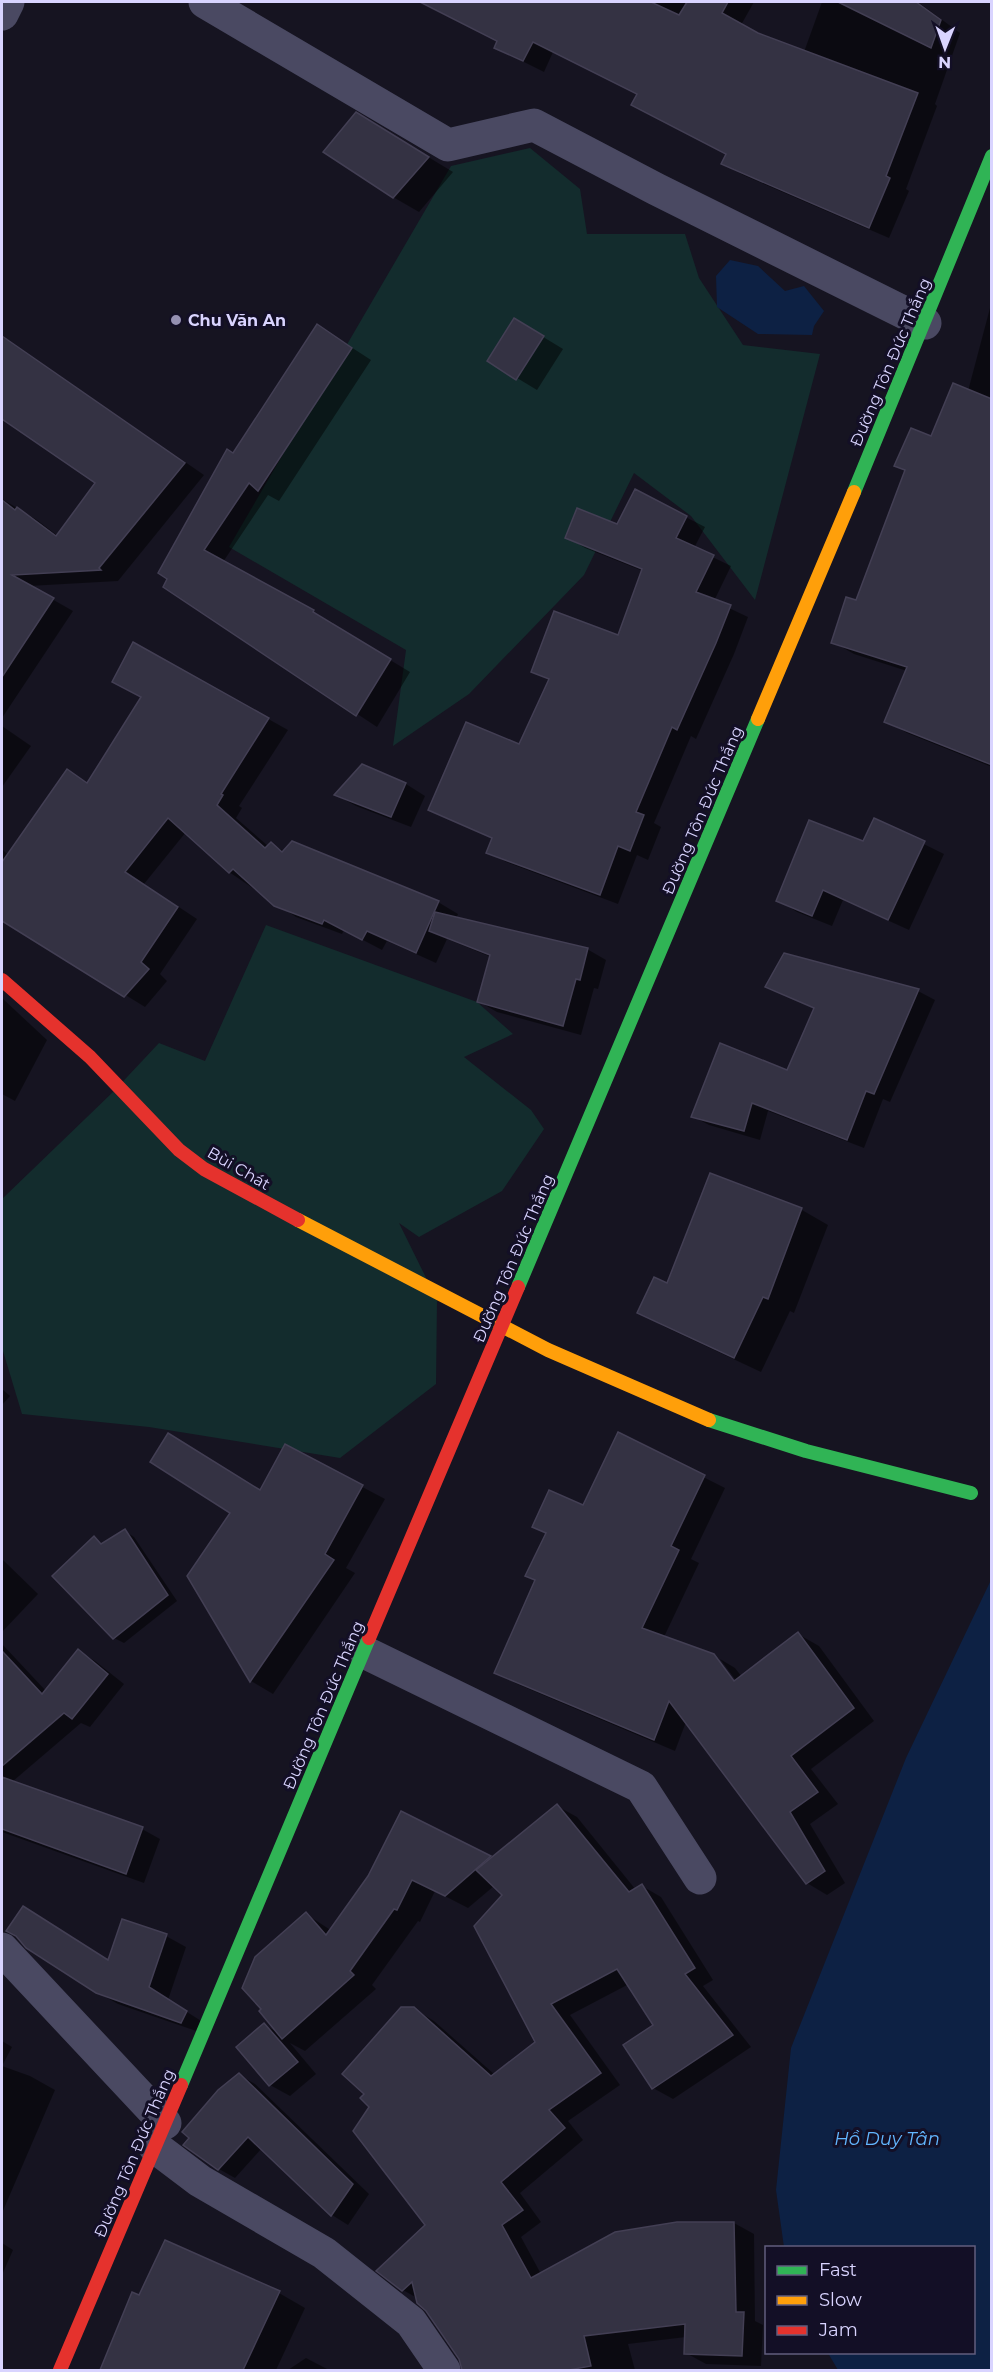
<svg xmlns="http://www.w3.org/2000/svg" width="993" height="2372" font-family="Montserrat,sans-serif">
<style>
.green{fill:#132c2d}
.water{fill:#0d2144}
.shadow{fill:#0007}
.building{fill:#343243;stroke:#433f54;stroke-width:1.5}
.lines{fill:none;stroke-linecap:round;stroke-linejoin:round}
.street{stroke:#4a4962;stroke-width:33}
.fast{stroke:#30b455;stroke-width:14}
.slow{stroke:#ff9f0a;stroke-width:14}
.jam{stroke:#e5322d;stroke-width:14}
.poi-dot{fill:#9591b1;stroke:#130f26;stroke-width:2}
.labels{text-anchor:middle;stroke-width:6;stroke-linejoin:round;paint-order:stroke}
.poi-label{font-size:16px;font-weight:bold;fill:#d9d4ff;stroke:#130f26;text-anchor:start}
.street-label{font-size:16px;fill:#d9d4ff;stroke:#130f26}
.water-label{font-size:18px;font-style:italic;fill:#62b6ff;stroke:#130f26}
</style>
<rect width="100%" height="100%" fill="#161421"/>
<g class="green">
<path d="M530 148 580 189 587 234H685L699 278 743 345 820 354 755 600 691 516 634 473 584 575 469 694 393 746 406 650 229 547 451 166Z"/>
<path d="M266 925 477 1002 513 1034 464 1057 531 1110 544 1129 502 1191 419 1237 399 1223 437 1300 436 1384 340 1458 149 1427 22 1414 3 1351 2 1199 113 1092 159 1043 205 1061Z"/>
</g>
<g class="water">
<path d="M730 260 758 266 785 291 804 286 824 311 814 326 812 335 758 334 717 307 716 276Z"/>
<path d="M991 1580V2370H838L828 2353 974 2352V2248L784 2247 776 2190 791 2048 906 1758Z"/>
</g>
<g class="shadow">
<path d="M468 2H754L741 25 757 34 804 52 822 2H918L960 33 935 104 937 106 906 189 909 191 889 238 743 175 723 164 728 154 639 95 553 52 544 72 516 58 496 47 498 41 458 20Z"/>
<path d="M382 129 453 172 419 212 393 197Z"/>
<path d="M991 258 992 259V767L907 733 886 721 907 671 854 654 833 642 857 602 906 471 896 465 932 438 968 391 990 308Z"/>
<path d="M535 332 563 349 537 390 489 361Z"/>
<path d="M2 336 204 475 118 581 29 586 73 611 2 718V499L37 520 58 536 97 482 2 417Z"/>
<path d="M337 338 371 360 279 501 268 495 223 562 333 623 332 625 410 672 377 727 165 587 233 455Z"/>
<path d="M635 491 705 527 694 548 731 566 714 601 748 617 734 654 696 739 691 736 654 823 661 827 648 860 637 855 618 904 506 862 488 852 493 839 430 809 520 746 550 681 533 671 618 637 643 571 585 548 567 537 618 526Z"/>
<path d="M134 644 288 730 239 806 242 808 236 818 268 846 271 844 284 851 438 902 458 914 456 919 587 949 606 960 598 989 594 988 581 1035 497 1012 478 1001 491 957 447 939 436 963 387 941 382 950 344 930 342 934 296 917 229 872 186 832 144 884 197 919 160 974 167 981 145 1007 2 919V849L8 855 67 771 88 783 143 697Z"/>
<path d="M2 726 31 746 2 787Z"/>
<path d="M363 766 406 784 425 796 411 827 356 806 336 795Z"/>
<path d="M875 820 944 854 909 930 843 900 832 926 797 912 778 900 864 843Z"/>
<path d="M785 955 918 991 935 1000 890 1102 883 1099 864 1148 768 1111 760 1140 709 1125 692 1116 787 1072 815 1009 767 987Z"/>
<path d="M2 998 47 1040 15 1101 2 1094Z"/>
<path d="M711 1175 802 1210 828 1225 794 1313 790 1311 761 1372 665 1327 639 1312 668 1285Z"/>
<path d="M2 1389 10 1396 2 1405Z"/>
<path d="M618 1434 725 1488 691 1559 699 1563 664 1637 719 1659H716L738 1688 740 1686 720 1659 735 1668 742 1677 798 1634 819 1646 874 1721 811 1769 838 1804 810 1824 845 1883 827 1895 807 1883 686 1722 675 1751 517 1684 496 1672 536 1580 547 1534 534 1527 583 1507Z"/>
<path d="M285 1446 385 1499 346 1568 355 1573 273 1694 251 1681 189 1576 232 1512 261 1491Z"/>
<path d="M125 1531 134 1537 177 1601 124 1643 114 1638 94 1538 103 1544Z"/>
<path d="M2 1559 38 1594 2 1632Z"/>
<path d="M2 1644 46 1691 78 1651 95 1661 124 1684 90 1727 81 1723 12 1782 142 1829 160 1839 144 1883 2 1832Z"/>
<path d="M557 1806 577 1817 636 1890 642 1886 661 1897 713 1980 703 1986 751 2047 673 2099 653 2088 656 2025 629 1984 570 2015 620 2085 568 2121 583 2140 520 2193 541 2222 521 2237 541 2274 734 2223 754 2234 755 2321 763 2325 761 2366 706 2364 686 2353V2337L628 2344 635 2370H464L461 2359 417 2298 403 2290 427 2225 371 2106 414 2009 434 2021 494 2074 537 2043 504 1895 494 1886 468 1908 435 1891 420 1922 418 1921 372 1985 376 1989 305 2051 290 2043 316 2074 290 2096 270 2085 264 2025 279 2033 306 1914 332 1931 370 1877 402 1813 493 1858Z"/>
<path d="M123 1921 166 1936 186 1947 168 2000 206 2024 202 2033 118 2004 97 1992Z"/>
<path d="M2 2041 12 2047 2 2066 30 2076 55 2090 2 2213Z"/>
<path d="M239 2075 255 2084 369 2194 348 2225 332 2215 262 2148 235 2178 219 2169Z"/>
<path d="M166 2242 279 2293 305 2308 276 2370H102L133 2294 140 2297Z"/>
<path d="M2 2243 13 2250 2 2275Z"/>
<path d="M306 2358 329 2370H288Z"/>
</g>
<g class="building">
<path d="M420 2H651L679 15 687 2H728L722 13 758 33 918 93 886 176 890 178 869 228 721 164 726 154 631 105 637 94 533 42 523 61 494 48 497 41Z"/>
<path d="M838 2H916L941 20 931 48Z"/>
<path d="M356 112 429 157 393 198 323 152Z"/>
<path d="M514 318 544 336 516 380 487 361Z"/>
<path d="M317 324 352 348 258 491 249 483 204 550 314 610 313 612 391 659 356 716 163 587 167 579 158 573 227 449 233 453Z"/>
<path d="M2 336 185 463 99 568 101 570 12 575 54 598 2 677V500L15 510 17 507 56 536 95 483 2 419Z"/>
<path d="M953 383 992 399V765L884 722 907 667 831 643 846 597 856 600 905 470 894 466 911 428 931 436Z"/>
<path d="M635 489 687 516 676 538 714 555 696 592 731 605 716 643 677 730 672 727 636 812 644 815 630 851 618 846 600 895 486 853 492 838 428 810 466 722 519 744 549 679 531 672 554 611 618 635 642 569 565 538 577 508 617 524Z"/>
<path d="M133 642 269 718 221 794 223 795 217 805 265 848 271 842 282 852 292 841 439 901 416 953 367 931 362 940 324 920 322 924 274 906 233 869 229 873 168 818 125 872 178 907 141 962 149 969 124 997 2 921V862L67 769 87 783 141 697 112 682Z"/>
<path d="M362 764 406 783 391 817 334 795Z"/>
<path d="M874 818 925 841 888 920 823 890 812 916 776 901 809 820 863 841Z"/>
<path d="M435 912 588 948 580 980 576 979 563 1026 477 1002 490 955 429 931Z"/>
<path d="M784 953 919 989 874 1094 866 1091 847 1140 752 1103 744 1131 691 1117 720 1043 787 1070 814 1008 765 987Z"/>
<path d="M710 1173 802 1208 768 1299 763 1297 734 1358 637 1313 654 1277 667 1283Z"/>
<path d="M618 1432 705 1475 671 1546 679 1550 642 1628 714 1654 734 1681 798 1632 854 1708 791 1756 818 1792 790 1812 825 1871 806 1884 669 1701 654 1740 494 1673 535 1580 525 1576 546 1533 532 1527 549 1490 583 1505Z"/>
<path d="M168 1433 260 1490 285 1444 363 1485 325 1554 334 1560 250 1682 187 1576 230 1513 150 1462Z"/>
<path d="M125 1529 168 1595 113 1639 52 1576 94 1536 101 1544Z"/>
<path d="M78 1649 108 1674 72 1719 64 1713 2 1766V1651L42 1694Z"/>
<path d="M2 1777 143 1827 126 1874 2 1829Z"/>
<path d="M557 1804 629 1892 642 1884 695 1968 685 1974 733 2035 652 2089 623 2045 653 2025 617 1969 551 2004 601 2073 549 2110 565 2128 501 2182 523 2210 502 2225 531 2278 615 2232 677 2222H734L736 2312H744L742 2356 684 2354 685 2324 584 2336 591 2366 569 2370H462L459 2359 426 2311 417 2303 412 2282 402 2291 376 2271 425 2225 353 2131 369 2107 360 2098 364 2094 342 2074 401 2007H414L491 2076 535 2042 474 1926 502 1895 476 1870Z"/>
<path d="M401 1811 491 1856 445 1896 412 1880 397 1910 394 1909 350 1971 354 1975 282 2039 259 2011 261 2009 242 1988 255 1957 306 1912 326 1935 368 1876Z"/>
<path d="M23 1906 108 1960 122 1919 167 1934 149 1987 187 2011 181 2023 96 1993 26 1948 16 1936 6 1931Z"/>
<path d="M264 2023 298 2062 269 2086 236 2047Z"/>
<path d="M239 2073 353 2184 331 2216 248 2137 218 2170 183 2145 189 2138 182 2132 218 2090Z"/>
<path d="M165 2240 280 2291 243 2370H100L132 2292 139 2295Z"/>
</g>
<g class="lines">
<g class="street">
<path d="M205 2 448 145 534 125 656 189 925 323"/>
<path d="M2 14 8 2"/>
<path d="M364 1652 641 1787 700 1878"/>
<path d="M2 1949 165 2123"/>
<path d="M155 2147 200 2181 324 2253 411 2322 444 2370"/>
</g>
<g class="fast">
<path d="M854 492 992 156"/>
<path d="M518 1287 758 719"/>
<path d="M709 1420 806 1451 971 1493"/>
<path d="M181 2085 369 1638"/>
</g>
<g class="slow">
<path d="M758 719 854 492"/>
<path d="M298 1220 548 1350 709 1420"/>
</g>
<g class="jam">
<path d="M2 980 90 1057 179 1150 204 1169 298 1220"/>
<path d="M369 1638 518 1287"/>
<path d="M60 2370 181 2085"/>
</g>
</g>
<circle class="poi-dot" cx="176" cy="320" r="6"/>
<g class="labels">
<g class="poi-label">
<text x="188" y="326">Chu Văn An</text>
</g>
<g class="street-label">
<text transform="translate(890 362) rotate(-67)" y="6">Đường Tôn Đức Thắng</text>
<text transform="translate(702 810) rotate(-67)" y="6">Đường Tôn Đức Thắng</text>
<text transform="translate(239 1168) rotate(30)" y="6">Bùi Chát</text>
<text transform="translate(513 1258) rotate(-67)" y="6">Đường Tôn Đức Thắng</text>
<text transform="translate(323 1705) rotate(-67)" y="6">Đường Tôn Đức Thắng</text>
<text transform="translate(134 2153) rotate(-67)" y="6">Đường Tôn Đức Thắng</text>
</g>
<g class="water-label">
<text x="887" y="2145">Hồ Duy Tân</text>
</g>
</g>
<rect width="993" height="2372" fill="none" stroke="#d9d4ff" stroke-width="6"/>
<rect x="765" y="2246" width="210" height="108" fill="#130f26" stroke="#625e7d" stroke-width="1.5"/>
<rect x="777" y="2266" width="30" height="9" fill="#30b455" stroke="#625e7d" stroke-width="1.5"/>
<text x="819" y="2276" font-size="18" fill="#d9d4ff">Fast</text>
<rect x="777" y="2296" width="30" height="9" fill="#ff9f0a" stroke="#625e7d" stroke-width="1.5"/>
<text x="819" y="2306" font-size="18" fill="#d9d4ff">Slow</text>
<rect x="777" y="2326" width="30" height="9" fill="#e5322d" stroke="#625e7d" stroke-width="1.5"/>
<text x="819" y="2336" font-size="18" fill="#d9d4ff">Jam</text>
<g transform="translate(945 48) rotate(181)" stroke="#130f26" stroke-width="4.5" paint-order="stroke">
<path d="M0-4.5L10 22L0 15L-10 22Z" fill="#d9d4ff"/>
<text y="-9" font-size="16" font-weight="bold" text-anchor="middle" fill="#d9d4ff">N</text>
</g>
</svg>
